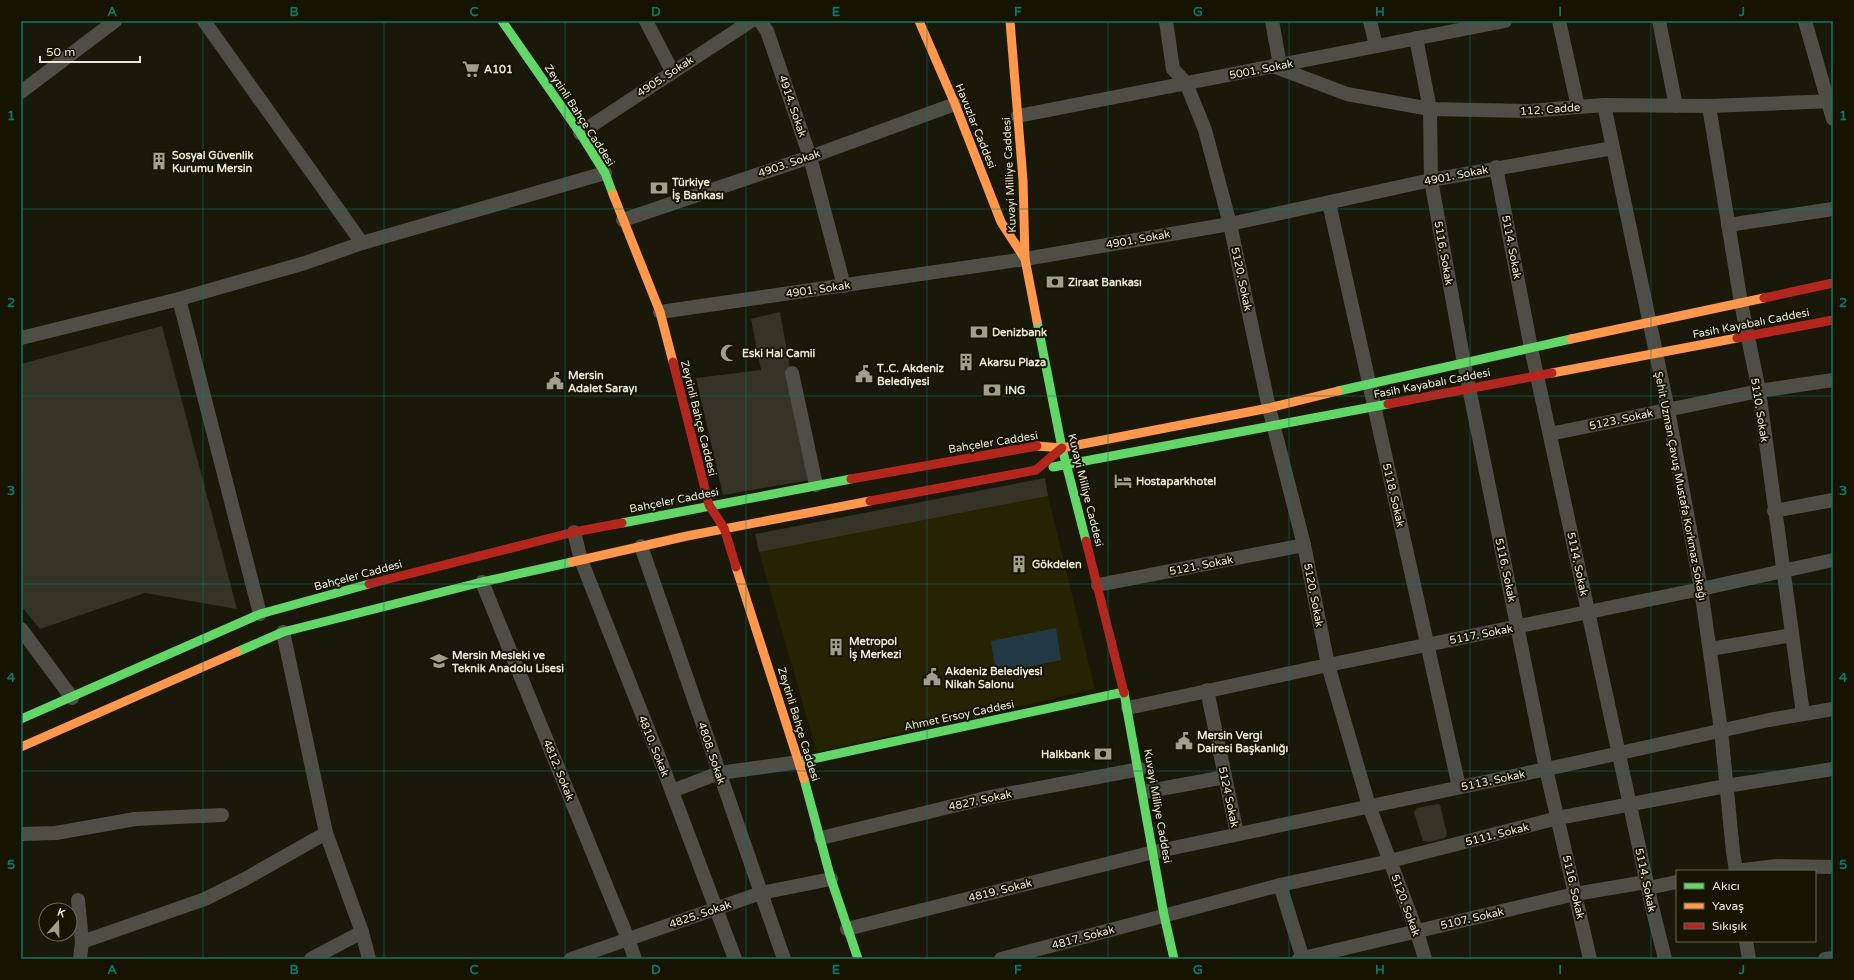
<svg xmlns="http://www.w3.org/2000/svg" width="1854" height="980" font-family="'Varela Round',sans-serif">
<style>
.built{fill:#262302}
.green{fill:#343325}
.water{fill:#223844}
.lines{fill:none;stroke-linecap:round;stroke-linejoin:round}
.street{stroke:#4e4e47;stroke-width:14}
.fast{stroke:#63d668;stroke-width:9}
.slow{stroke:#ff974d;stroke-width:9}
.jam{stroke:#b3261e;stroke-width:9}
.grid{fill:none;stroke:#0f766e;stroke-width:1;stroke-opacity:0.55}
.labels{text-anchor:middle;stroke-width:4;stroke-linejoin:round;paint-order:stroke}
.poi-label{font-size:11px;font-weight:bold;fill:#e8e8d7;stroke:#161400;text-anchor:start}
.street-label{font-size:11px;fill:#e8e8d7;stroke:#161400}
.neatline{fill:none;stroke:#0f766e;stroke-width:1.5}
.grid-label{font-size:13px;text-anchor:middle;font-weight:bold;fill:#0f766e}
</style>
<rect width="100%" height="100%" fill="#1a1809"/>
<path class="built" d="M1048 496 1095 689 817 752 759 552Z"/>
<g class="green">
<path d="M780 312 810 480 723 495 696 378 761 370 751 319Z"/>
<path d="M162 326 237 609 145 593 40 629 21 606V364Z"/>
<path d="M1045 478 1048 496 759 552 755 534Z"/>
<path d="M1438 804 1440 805 1447 833 1445 838 1429 842 1423 841 1414 812 1417 808Z"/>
</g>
<path class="water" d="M1056 628 1061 660 996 674 991 641Z"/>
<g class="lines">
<g class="street">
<path d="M204 21 362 243"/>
<path d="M646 21 672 71"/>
<path d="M760 21 767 31 810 157 844 286"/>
<path d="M1166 21 1173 69 1186 83 1205 130 1230 224 1269 408 1304 545 1328 665 1369 806 1417 932 1425 959"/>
<path d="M1272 21 1280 65"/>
<path d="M1370 21 1376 46"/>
<path d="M1559 21 1578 107"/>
<path d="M1659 21 1676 106"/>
<path d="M1805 21 1833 119"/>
<path d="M1416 38 1430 109 1431 180 1464 363 1546 769 1590 959"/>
<path d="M1273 66 1347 94 1430 109 1529 111 1604 105 1709 106 1833 101"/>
<path d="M21 92 115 21"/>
<path d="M1604 105 1668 410 1701 589 1721 730 1733 852 1736 871"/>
<path d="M1709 106 1741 303 1759 391 1803 714"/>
<path d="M1018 116 1505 21"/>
<path d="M580 133 751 21"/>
<path d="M1496 167 1531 348 1652 907 1665 959"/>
<path d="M1329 203C1371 398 1417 592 1459 787"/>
<path d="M623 220 810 157 955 104"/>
<path d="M1728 225 1833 209"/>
<path d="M179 299 260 614"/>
<path d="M660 312 1025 259 1230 224 1431 180 1613 148"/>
<path d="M21 338 179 299 305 263 362 243 605 173"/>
<path d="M792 373 816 485"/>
<path d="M1550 434 1759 391 1833 380"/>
<path d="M1774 511 1833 500"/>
<path d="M574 532 581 560 659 757 735 959"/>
<path d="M641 546 784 959"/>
<path d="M482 582 628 939 635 959"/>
<path d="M1098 585 1304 545"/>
<path d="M21 629 72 698"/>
<path d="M283 632 326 833 362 932 369 959"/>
<path d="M1710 649 1792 635"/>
<path d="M1207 690 1237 834"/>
<path d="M1128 708 1328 665 1701 589 1833 560"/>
<path d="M672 791 719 773 799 762"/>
<path d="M1144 792 1225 777"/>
<path d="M21 834 56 833 135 819 222 815"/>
<path d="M821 838 986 798 1140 769"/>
<path d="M1735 871 1777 866 1833 867"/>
<path d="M1280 885 1303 959"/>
<path d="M1648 888 1677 882"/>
<path d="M78 900 82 942 80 959"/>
<path d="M847 929 1154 852 1570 764 1769 720 1833 709"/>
<path d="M1746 941 1749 959"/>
<path d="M82 942 205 899 245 879 326 833"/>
<path d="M311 959 362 932"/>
<path d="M571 959 761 893 831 879"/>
<path d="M1001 959 1280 885 1390 861 1558 818 1726 786 1833 769"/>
<path d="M1299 959 1575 894 1646 882"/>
<path d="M1825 959 1833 958"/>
</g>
<g class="fast">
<path d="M502 21 580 133 605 173 613 194"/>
<path d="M1037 321 1062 448 1086 541"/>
<path d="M1338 391 1571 339"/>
<path d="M1053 467 1388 404"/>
<path d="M622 523 851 479"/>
<path d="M237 652 283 632 482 582 572 562"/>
<path d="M1124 693 1164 915 1174 959"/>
<path d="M21 719 260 614 369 584"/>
<path d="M799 762 1124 692"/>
<path d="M804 779 831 879 858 959"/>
</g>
<g class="slow">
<path d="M919 21 955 104 1001 222 1025 259"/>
<path d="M1010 21 1023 180 1025 259 1037 321"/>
<path d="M613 194 660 312 673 362"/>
<path d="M1571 339 1764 298"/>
<path d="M1552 373 1737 338"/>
<path d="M1037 446 1062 448 1269 408 1338 391"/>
<path d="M572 562 687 536 870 501"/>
<path d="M736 567 804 779"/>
<path d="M21 747 237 652"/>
</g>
<g class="jam">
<path d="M1764 298 1833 283"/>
<path d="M1737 338 1833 320"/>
<path d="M673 362 709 505 724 528 736 567"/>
<path d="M1388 404 1552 373"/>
<path d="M851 479 1037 446"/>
<path d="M870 501 1036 470 1062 448"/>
<path d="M1086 541 1124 693"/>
<path d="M369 584 574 532 622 523"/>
</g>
</g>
<path class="grid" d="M203 21V959M384 21V959M565 21V959M746 21V959M927 21V959M1108 21V959M1289 21V959M1470 21V959M1651 21V959M21 209H1833M21 396H1833M21 584H1833M21 771H1833"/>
<defs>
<g id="supermarket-bare" transform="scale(1.38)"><path d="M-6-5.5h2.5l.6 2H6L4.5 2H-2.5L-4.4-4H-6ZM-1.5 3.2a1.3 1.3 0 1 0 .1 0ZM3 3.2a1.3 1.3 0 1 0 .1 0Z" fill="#a09f8f" stroke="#161400" stroke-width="2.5" paint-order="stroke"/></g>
<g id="building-bare" transform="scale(1.38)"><path d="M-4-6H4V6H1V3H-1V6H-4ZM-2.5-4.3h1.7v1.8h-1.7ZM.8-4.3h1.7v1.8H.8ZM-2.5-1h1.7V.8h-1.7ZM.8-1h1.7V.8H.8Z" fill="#a09f8f" stroke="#161400" stroke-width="2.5" paint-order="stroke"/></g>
<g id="bank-bare" transform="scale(1.38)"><path d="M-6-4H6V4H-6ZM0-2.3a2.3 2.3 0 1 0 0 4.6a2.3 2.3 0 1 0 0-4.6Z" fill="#a09f8f" stroke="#161400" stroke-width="2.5" paint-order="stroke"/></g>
<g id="mosque-bare" transform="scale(1.38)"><path d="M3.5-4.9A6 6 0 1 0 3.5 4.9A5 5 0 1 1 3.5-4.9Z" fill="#a09f8f" stroke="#161400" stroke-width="2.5" paint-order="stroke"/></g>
<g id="civic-bare" transform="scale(1.38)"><path d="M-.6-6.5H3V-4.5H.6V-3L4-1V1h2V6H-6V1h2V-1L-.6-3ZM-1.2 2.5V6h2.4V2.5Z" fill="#a09f8f" stroke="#161400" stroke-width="2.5" paint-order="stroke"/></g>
<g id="hotel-bare" transform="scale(1.38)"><path d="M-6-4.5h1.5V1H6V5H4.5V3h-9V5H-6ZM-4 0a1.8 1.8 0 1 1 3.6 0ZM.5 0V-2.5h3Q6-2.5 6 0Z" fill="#a09f8f" stroke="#161400" stroke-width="2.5" paint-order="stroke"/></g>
<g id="school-bare" transform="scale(1.38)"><path d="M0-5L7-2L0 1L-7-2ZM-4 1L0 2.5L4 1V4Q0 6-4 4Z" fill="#a09f8f" stroke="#161400" stroke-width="2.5" paint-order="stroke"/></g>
</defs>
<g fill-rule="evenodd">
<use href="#supermarket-bare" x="471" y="69"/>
<use href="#building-bare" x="159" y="161"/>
<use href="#bank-bare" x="659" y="188"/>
<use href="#bank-bare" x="1055" y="282"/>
<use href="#bank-bare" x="979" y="332"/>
<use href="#mosque-bare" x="729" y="353"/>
<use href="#building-bare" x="966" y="362"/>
<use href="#civic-bare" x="864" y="374"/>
<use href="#civic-bare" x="555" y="381"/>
<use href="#bank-bare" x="992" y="390"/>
<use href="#hotel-bare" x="1123" y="481"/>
<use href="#building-bare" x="1019" y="564"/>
<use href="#building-bare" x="836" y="647"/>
<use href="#school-bare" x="439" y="661"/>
<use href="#civic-bare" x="932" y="677"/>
<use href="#civic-bare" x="1184" y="741"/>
<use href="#bank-bare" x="1103" y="754"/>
</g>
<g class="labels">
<g class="poi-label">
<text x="484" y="73">A101</text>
<text x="172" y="159">Sosyal Güvenlik<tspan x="172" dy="13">Kurumu Mersin</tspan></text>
<text x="672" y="186">Türkiye<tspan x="672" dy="13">İş Bankası</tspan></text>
<text x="1068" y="286">Ziraat Bankası</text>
<text x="992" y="336">Denizbank</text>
<text x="742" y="357">Eski Hal Camii</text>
<text x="979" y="366">Akarsu Plaza</text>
<text x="877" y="372">T..C. Akdeniz<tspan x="877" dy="13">Belediyesi</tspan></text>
<text x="568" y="379">Mersin<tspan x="568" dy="13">Adalet Sarayı</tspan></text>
<text x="1005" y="394">ING</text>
<text x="1136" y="485">Hostaparkhotel</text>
<text x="1032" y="568">Gökdelen</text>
<text x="849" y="645">Metropol<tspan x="849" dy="13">İş Merkezi</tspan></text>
<text x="452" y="659">Mersin Mesleki ve<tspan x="452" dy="13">Teknik Anadolu Lisesi</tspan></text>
<text x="945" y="675">Akdeniz Belediyesi<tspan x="945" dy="13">Nikah Salonu</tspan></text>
<text x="1197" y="739">Mersin Vergi<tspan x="1197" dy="13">Dairesi Başkanlığı</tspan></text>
<text x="1090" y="758" text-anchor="end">Halkbank</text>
</g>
<g class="street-label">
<text transform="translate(1261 69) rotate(-11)" y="4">5001. Sokak</text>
<text transform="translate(665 76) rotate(-33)" y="4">4905. Sokak</text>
<text transform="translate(793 106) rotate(71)" y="4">4914. Sokak</text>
<text transform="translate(1550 109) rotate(-4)" y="4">112. Cadde</text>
<text transform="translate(580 115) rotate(57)" y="4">Zeytinli Bahçe Caddesi</text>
<text transform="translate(976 126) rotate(68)" y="4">Havuzlar Caddesi</text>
<text transform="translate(789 163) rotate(-19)" y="4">4903. Sokak</text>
<text transform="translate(1009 175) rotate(-93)" y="4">Kuvayi Milliye Caddesi</text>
<text transform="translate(1456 175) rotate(-11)" y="4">4901. Sokak</text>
<text transform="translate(1138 239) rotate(-10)" y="4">4901. Sokak</text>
<text transform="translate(1512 247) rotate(79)" y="4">5114. Sokak</text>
<text transform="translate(1444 253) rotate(80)" y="4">5116. Sokak</text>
<text transform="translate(1242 279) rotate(78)" y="4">5120. Sokak</text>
<text transform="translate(818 289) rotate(-8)" y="4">4901. Sokak</text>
<text transform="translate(1751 323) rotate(-11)" y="4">Fasih Kayabalı Caddesi</text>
<text transform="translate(1432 383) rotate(-11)" y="4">Fasih Kayabalı Caddesi</text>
<text transform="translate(1760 410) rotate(81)" y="4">5110. Sokak</text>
<text transform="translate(699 418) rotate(76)" y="4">Zeytinli Bahçe Caddesi</text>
<text transform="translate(1621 419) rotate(-12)" y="4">5123. Sokak</text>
<text transform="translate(993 442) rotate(-9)" y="4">Bahçeler Caddesi</text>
<text transform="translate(1681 486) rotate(79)" y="4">Şehit Uzman Çavuş Mustafa Korkmaz Sokağı</text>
<text transform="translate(1086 490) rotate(76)" y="4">Kuvayi Milliye Caddesi</text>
<text transform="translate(1394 495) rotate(77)" y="4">5118. Sokak</text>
<text transform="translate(674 500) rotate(-11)" y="4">Bahçeler Caddesi</text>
<text transform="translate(1578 564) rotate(78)" y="4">5114. Sokak</text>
<text transform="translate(1201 565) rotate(-11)" y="4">5121. Sokak</text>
<text transform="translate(1506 570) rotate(78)" y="4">5116. Sokak</text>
<text transform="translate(358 575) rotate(-15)" y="4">Bahçeler Caddesi</text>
<text transform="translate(1314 595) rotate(79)" y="4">5120. Sokak</text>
<text transform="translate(1481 634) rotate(-11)" y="4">5117. Sokak</text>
<text transform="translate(959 715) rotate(-12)" y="4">Ahmet Ersoy Caddesi</text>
<text transform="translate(799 724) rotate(73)" y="4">Zeytinli Bahçe Caddesi</text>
<text transform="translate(654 746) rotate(68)" y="4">4810. Sokak</text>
<text transform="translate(712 753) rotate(71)" y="4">4808. Sokak</text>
<text transform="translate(559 770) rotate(68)" y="4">4812. Sokak</text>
<text transform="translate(1493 780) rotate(-12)" y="4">5113. Sokak</text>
<text transform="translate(1229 797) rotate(78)" y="4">5124 Sokak</text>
<text transform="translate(980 800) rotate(-12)" y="4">4827. Sokak</text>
<text transform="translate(1158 806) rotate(80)" y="4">Kuvayi Milliye Caddesi</text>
<text transform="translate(1497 834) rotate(-14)" y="4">5111. Sokak</text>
<text transform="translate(1646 880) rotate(78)" y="4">5114. Sokak</text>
<text transform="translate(1574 887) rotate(77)" y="4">5116. Sokak</text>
<text transform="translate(1000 890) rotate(-14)" y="4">4819. Sokak</text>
<text transform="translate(1406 905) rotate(70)" y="4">5120. Sokak</text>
<text transform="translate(700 914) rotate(-19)" y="4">4825. Sokak</text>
<text transform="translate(1472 918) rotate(-13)" y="4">5107. Sokak</text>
<text transform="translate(1083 937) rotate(-15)" y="4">4817. Sokak</text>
</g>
</g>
<rect width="1854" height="980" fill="none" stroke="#161400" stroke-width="44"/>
<rect x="1676" y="870" width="140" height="72" fill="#161400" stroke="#6a6956"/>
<rect x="1684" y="883" width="20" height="6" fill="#63d668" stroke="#6a6956"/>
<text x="1712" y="890" font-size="12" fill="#e8e8d7">Akıcı</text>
<rect x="1684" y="903" width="20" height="6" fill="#ff974d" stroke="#6a6956"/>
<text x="1712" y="910" font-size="12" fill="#e8e8d7">Yavaş</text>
<rect x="1684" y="923" width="20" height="6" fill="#b3261e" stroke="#6a6956"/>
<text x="1712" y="930" font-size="12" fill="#e8e8d7">Sıkışık</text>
<g transform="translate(58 922) rotate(20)"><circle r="19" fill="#161400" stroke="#6a6956"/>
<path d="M0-3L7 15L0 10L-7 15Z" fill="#a09f8f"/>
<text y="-6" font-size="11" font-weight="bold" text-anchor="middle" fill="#e8e8d7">K</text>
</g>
<path d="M40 56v6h100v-6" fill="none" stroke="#e8e8d7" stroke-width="2"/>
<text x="46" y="56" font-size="12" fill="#e8e8d7" stroke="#161400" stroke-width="3" paint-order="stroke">50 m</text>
<rect x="22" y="22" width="1810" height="936" class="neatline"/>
<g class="grid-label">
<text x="112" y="16">A</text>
<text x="294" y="16">B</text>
<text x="474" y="16">C</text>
<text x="656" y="16">D</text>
<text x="836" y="16">E</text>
<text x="1018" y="16">F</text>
<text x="1198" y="16">G</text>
<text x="1380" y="16">H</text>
<text x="1560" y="16">I</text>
<text x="1742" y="16">J</text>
<text x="11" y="120">1</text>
<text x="1843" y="120">1</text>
<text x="11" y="307">2</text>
<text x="1843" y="307">2</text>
<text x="11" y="495">3</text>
<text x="1843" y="495">3</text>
<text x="11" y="682">4</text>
<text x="1843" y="682">4</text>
<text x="11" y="869">5</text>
<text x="1843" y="869">5</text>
<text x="112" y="974">A</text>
<text x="294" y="974">B</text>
<text x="474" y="974">C</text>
<text x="656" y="974">D</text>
<text x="836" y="974">E</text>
<text x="1018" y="974">F</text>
<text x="1198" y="974">G</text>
<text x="1380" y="974">H</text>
<text x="1560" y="974">I</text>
<text x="1742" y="974">J</text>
</g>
</svg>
